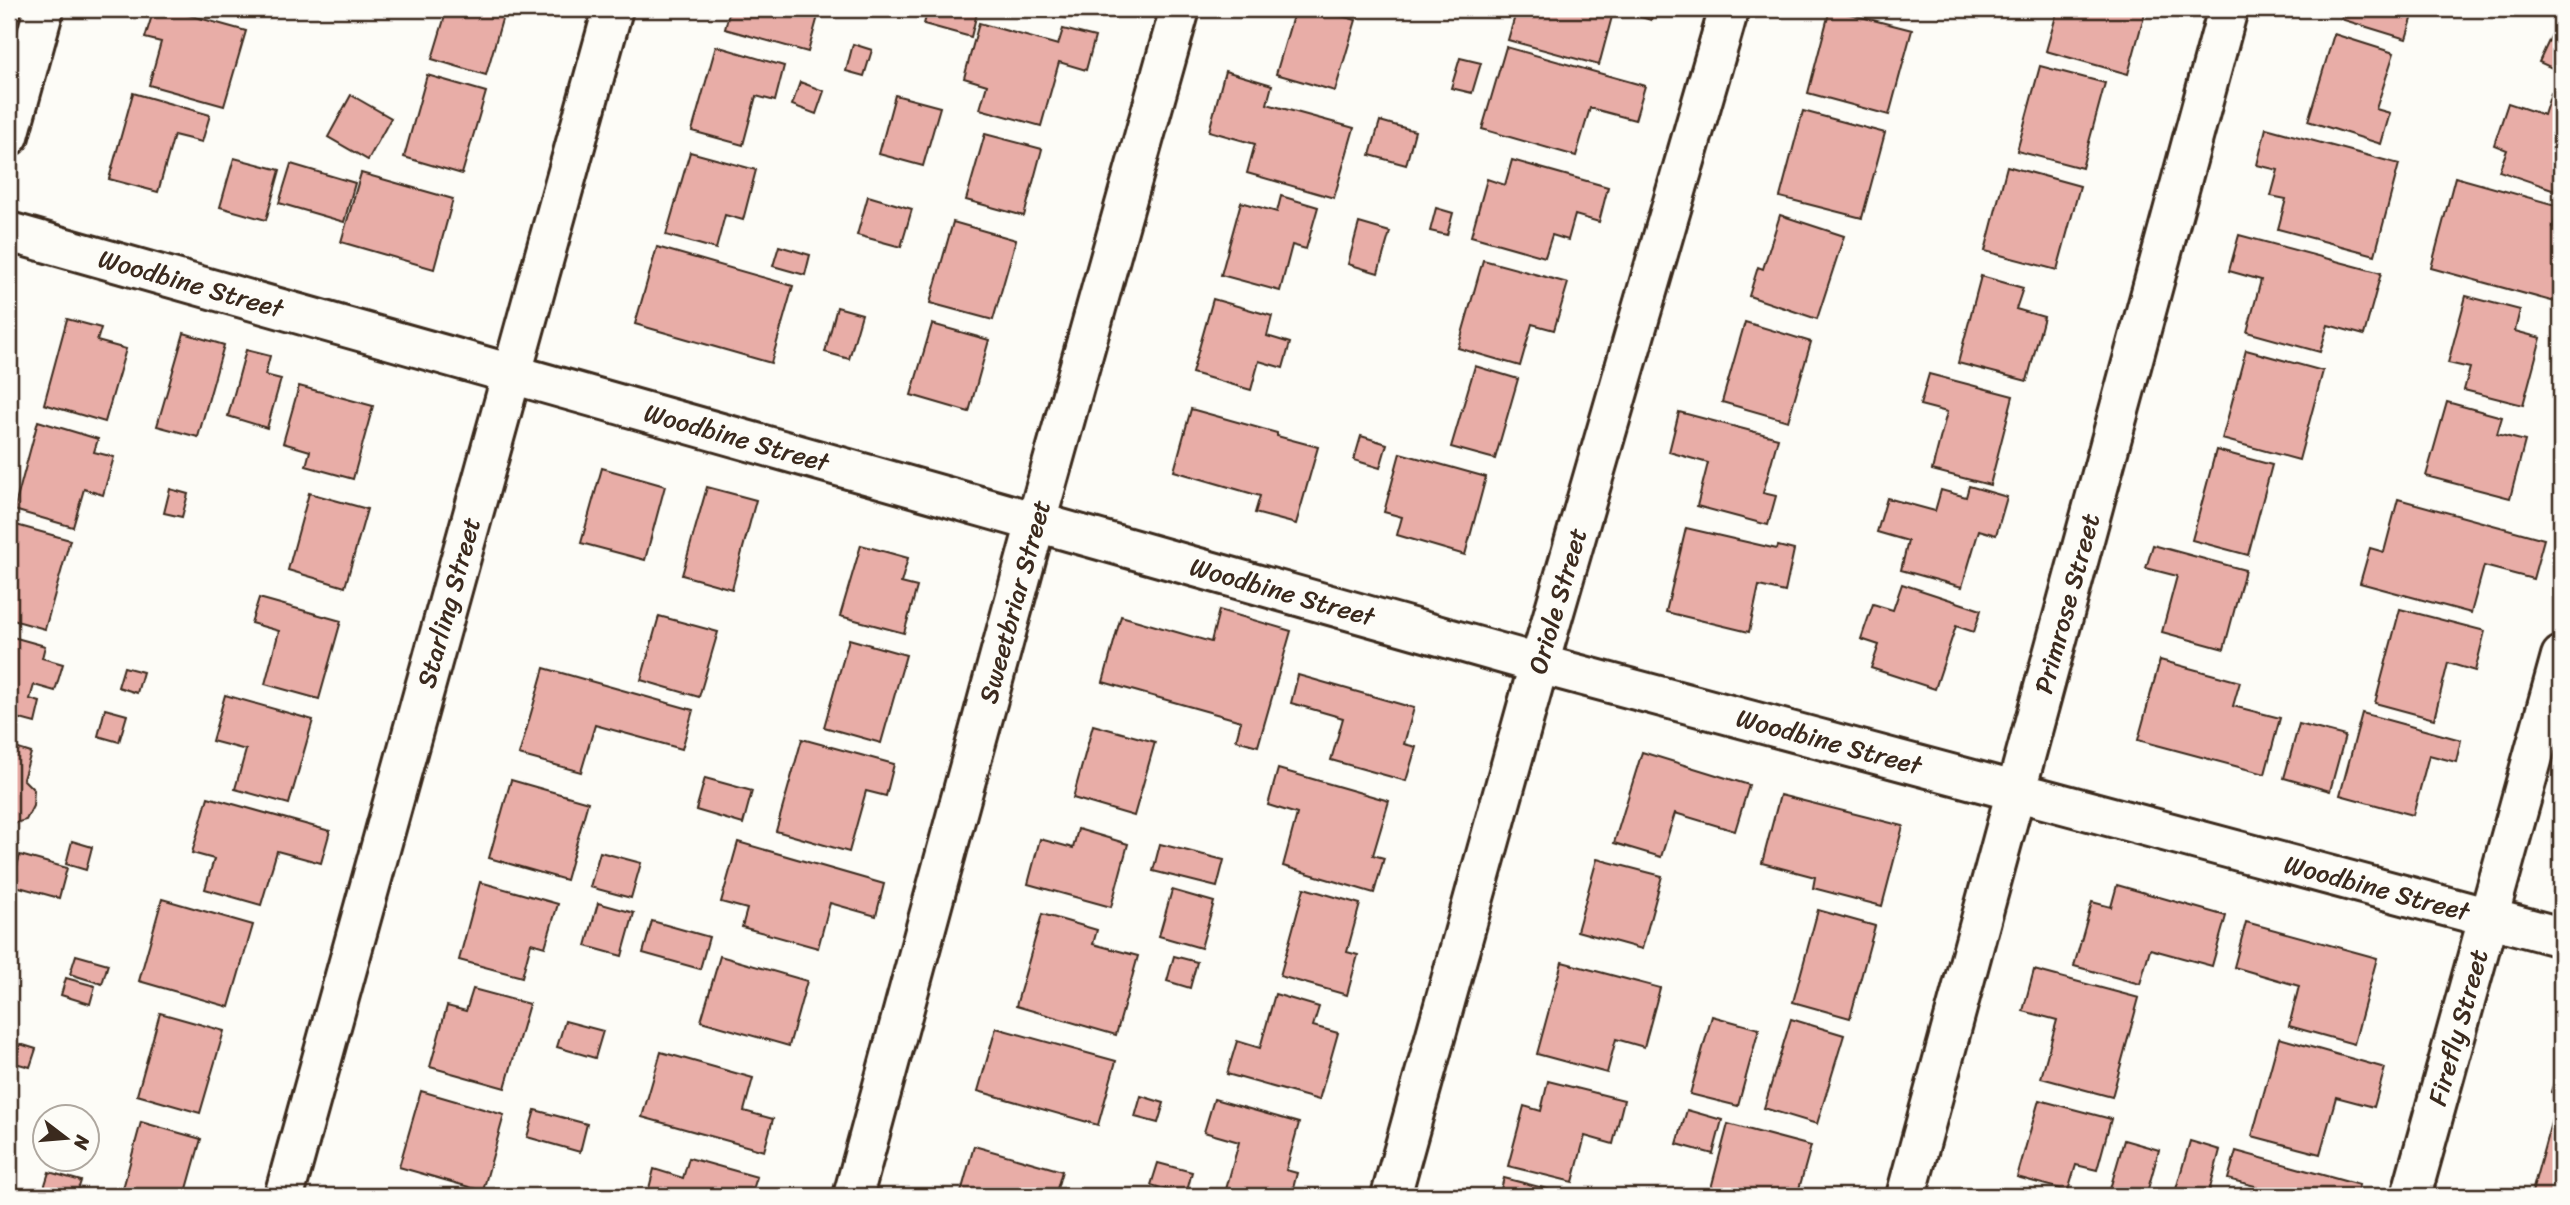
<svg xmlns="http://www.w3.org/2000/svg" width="2570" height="1205" font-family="Sriracha,sans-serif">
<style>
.building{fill:#e8ada7;stroke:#3b2a1e;stroke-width:2}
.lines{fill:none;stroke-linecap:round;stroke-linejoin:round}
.minor-casing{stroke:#3b2a1e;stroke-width:44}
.minor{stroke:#fdfcf7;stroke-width:38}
.labels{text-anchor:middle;stroke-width:5;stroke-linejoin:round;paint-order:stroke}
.street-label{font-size:26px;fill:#3b2a1e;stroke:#fdfcf7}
</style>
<rect width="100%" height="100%" fill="#fdfcf7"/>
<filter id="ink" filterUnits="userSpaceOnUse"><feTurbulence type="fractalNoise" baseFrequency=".0143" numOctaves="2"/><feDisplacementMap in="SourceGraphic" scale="14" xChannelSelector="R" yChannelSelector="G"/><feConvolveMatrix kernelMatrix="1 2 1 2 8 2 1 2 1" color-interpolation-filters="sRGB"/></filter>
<g filter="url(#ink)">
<g class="building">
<path d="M154 9H167L246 31 224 106 149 85 161 42 145 38Z"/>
<path d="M422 9H505L486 75 432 59 445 16Z"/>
<path d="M730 9H820L808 52 725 29Z"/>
<path d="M928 9H978L971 37 924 24Z"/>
<path d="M1034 9H1069L1066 18Z"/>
<path d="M1295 9H1316L1356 20 1335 91 1276 74Z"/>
<path d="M1517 9H1654L1651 20 1614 9 1599 65 1508 40Z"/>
<path d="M1830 9 1912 30 1889 115 1808 93Z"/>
<path d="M2058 9H2146L2128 74 2046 51Z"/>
<path d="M2344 9H2415L2406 39 2341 19Z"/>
<path d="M2561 15V72L2539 62Z"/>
<path d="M979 23 1058 45 1063 29 1095 37 1086 70 1059 62 1041 126 980 109 987 85 964 78Z"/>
<path d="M2334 34 2394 53 2376 109 2390 113 2381 144 2308 121Z"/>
<path d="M853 44 872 50 864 76 846 71Z"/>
<path d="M716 46 784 66 775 101 756 96 743 145 692 131Z"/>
<path d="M1506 47 1645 86 1635 120 1590 108 1576 156 1482 129Z"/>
<path d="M1460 58 1481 63 1472 93 1451 88Z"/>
<path d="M2040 66 2105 83 2082 168 2017 151Z"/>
<path d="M1225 71 1272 85 1267 104 1354 128 1334 198 1247 173 1255 144 1209 131Z"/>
<path d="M427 75 486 92 462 174 404 157Z"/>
<path d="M800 82 824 91 816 114 792 105Z"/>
<path d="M133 93 210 115 202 142 174 135 158 192 109 179Z"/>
<path d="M2551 93 2561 97V192L2499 171 2507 150 2494 145 2508 103 2544 115Z"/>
<path d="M351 95 391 118 368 160 328 137Z"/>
<path d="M895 95 940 107 923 166 879 154Z"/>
<path d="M1803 111 1885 133 1862 218 1780 197Z"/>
<path d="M1380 121 1415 131 1406 165 1370 155Z"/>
<path d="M2266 128 2399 164 2375 255 2278 229 2286 199 2271 196 2278 170 2257 165Z"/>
<path d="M985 134 1042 149 1024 216 966 200Z"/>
<path d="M690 152 756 170 743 220 725 215 716 249 666 235Z"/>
<path d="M234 158 280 170 266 220 220 207Z"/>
<path d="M1512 160 1608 187 1599 222 1575 215 1568 240 1552 235 1545 257 1471 236 1487 179 1505 185Z"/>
<path d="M291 164 355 183 344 222 279 203Z"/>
<path d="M2007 166 2080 186 2057 270 1985 251Z"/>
<path d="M361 173 453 199 434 269 341 242Z"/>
<path d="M2455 177 2559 206 2553 227 2561 230V279L2555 302 2431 268Z"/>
<path d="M868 196 912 209 901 247 857 235Z"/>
<path d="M1281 196 1318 207 1306 249 1292 245 1280 291 1221 275 1241 202 1277 212Z"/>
<path d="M1436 208 1453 213 1447 235 1430 231Z"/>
<path d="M1780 215 1844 236 1817 319 1749 296 1758 267 1763 269Z"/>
<path d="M953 222 1016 240 993 320 930 303Z"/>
<path d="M1359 223 1390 232 1378 273 1348 264Z"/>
<path d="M2239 235 2381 273 2364 335 2328 325 2320 352 2247 332 2261 280 2229 271Z"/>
<path d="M779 246 810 255 805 275 773 266Z"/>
<path d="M657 247 793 286 771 363 635 324Z"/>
<path d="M1483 260 1568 283 1554 330 1532 324 1520 366 1458 348Z"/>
<path d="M1981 276 2023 288 2016 309 2044 317 2027 381 1958 363Z"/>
<path d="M2466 296 2520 310 2515 331 2541 338 2523 405 2464 390 2470 368 2448 363Z"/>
<path d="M1213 299 1272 316 1267 336 1290 343 1283 368 1259 361 1251 390 1192 373Z"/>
<path d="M837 307 862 314 849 359 825 352Z"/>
<path d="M67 319 101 328 97 341 126 349 105 422 44 404Z"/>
<path d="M1745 322 1811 342 1788 421 1722 402Z"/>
<path d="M932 324 989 340 969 412 911 395Z"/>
<path d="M184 333 224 345 198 437 157 426Z"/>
<path d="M246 350 270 356 265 375 281 379 267 428 228 416Z"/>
<path d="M2246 350 2323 371 2299 460 2222 439Z"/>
<path d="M1475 366 1518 379 1495 459 1451 447Z"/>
<path d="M1929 374 2013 396 1990 485 1932 470 1947 412 1920 405Z"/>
<path d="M299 386 373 406 353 479 306 466 310 451 283 443Z"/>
<path d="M2447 402 2502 417 2497 434 2525 441 2510 498 2426 476Z"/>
<path d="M1191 409 1277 433V436L1318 447 1296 524 1255 513 1260 496 1174 471Z"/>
<path d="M1679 412 1778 438 1763 493 1776 496 1768 525 1697 506 1708 463 1669 452Z"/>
<path d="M38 421 98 439 94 452 114 457 103 495 84 489 73 527 14 510Z"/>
<path d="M1361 436 1387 444 1380 468 1354 460Z"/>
<path d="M2216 450 2272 465 2248 555 2192 540Z"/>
<path d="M1400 453 1486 477 1465 555 1397 535 1402 517 1384 512Z"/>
<path d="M602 468 665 486 645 560 581 543Z"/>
<path d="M1969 486 2007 497 1996 535 1979 530 1962 587 1901 570 1908 541 1877 532 1887 498 1935 511 1941 490 1966 497Z"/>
<path d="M707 487 756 500 732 589 682 575Z"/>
<path d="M170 489 188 494 182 517 164 513Z"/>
<path d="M309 493 367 509 345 587 288 570Z"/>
<path d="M2398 499 2544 539 2533 579 2484 566 2471 613 2360 583 2370 548 2384 552Z"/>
<path d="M9 523 70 540 45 629 9 619Z"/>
<path d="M1686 528 1777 549 1778 546 1794 550 1785 592 1759 586 1749 632 1666 612Z"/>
<path d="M861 545 908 558 901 583 917 587 904 633 840 616Z"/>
<path d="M2153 545 2245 570 2224 649 2162 632 2177 576 2146 568Z"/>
<path d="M1902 584 1981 610 1974 632 1956 626 1935 689 1871 668 1879 645 1861 639 1873 604 1893 610Z"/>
<path d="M259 598 341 621 319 699 265 684 279 631 251 623Z"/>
<path d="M2400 609 2485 631 2475 671 2448 663 2434 719 2375 703Z"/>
<path d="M1219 610 1291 631 1258 746 1236 740 1241 721 1103 682 1121 616 1211 642Z"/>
<path d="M659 616 718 632 699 697 641 680Z"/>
<path d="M9 636 45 646 42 658 63 664 55 691 34 685 30 699 40 702 35 723 9 716Z"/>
<path d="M849 639 906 655 881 743 824 727Z"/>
<path d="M2160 660 2240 682 2233 706 2280 718 2265 774 2138 740Z"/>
<path d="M124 667 143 672 137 693 118 687Z"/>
<path d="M544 668 693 710 682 749 595 725 581 772 519 755Z"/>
<path d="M1298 675 1414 708 1404 744 1416 747 1406 781 1331 760 1343 718 1291 703Z"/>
<path d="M225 695 313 720 289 804 235 789 246 750 212 741Z"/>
<path d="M105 709 127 715 119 742 98 736Z"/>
<path d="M2362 713 2461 740 2456 762 2429 755 2413 815 2340 795Z"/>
<path d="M2299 724 2345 736 2330 791 2284 778Z"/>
<path d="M1093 725 1155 742 1134 816 1073 798Z"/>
<path d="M802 739 894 764 886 796 866 791 849 852 776 831Z"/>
<path d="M9 746 31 753 23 779 34 790 33 806 26 820 11 824 9 832Z"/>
<path d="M1642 752 1749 785 1735 831 1675 813 1661 857 1614 843Z"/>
<path d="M1278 769 1389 801 1373 855 1384 858 1374 893 1283 866 1297 814 1268 805Z"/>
<path d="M705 778 752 791 743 824 696 810Z"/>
<path d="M511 780 588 802 566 880 489 858Z"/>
<path d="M1780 795 1903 826 1882 906 1813 888 1815 877 1762 863Z"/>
<path d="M208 797 330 831 321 863 277 851 261 905 205 889 214 859 192 853Z"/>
<path d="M1078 829 1128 844 1111 907 1028 884 1040 839 1073 848Z"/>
<path d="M72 841 92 847 86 870 66 864Z"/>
<path d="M738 842 884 884 876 916 830 903 818 948 742 927 747 909 721 902Z"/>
<path d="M1160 844 1224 860 1217 887 1153 871Z"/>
<path d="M600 852 641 863 631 898 590 887Z"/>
<path d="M20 855 67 868 59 898 12 885Z"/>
<path d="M1597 859 1662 876 1642 949 1577 931Z"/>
<path d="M480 882 558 904 545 947 531 943 522 977 459 960Z"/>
<path d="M2117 885 2226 916 2212 966 2150 949 2140 984 2074 966 2092 902 2111 907Z"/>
<path d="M1304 888 1360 904 1347 952 1358 955 1347 995 1280 976Z"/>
<path d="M1172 890 1214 902 1201 948 1159 936Z"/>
<path d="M162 899 253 925 229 1007 139 981Z"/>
<path d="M598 903 634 913 622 956 586 946Z"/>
<path d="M1818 910 1875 926 1850 1018 1793 1002Z"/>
<path d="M1042 914 1097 930 1093 944 1138 956 1116 1035 1016 1006Z"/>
<path d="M652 921 709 937 700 969 643 953Z"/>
<path d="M2246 922 2377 958 2354 1044 2289 1026 2299 986 2234 967Z"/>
<path d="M76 955 108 964 102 984 70 974Z"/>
<path d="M720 956 807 981 789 1046 701 1021Z"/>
<path d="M1174 956 1197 962 1190 988 1167 981Z"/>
<path d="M1562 962 1660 988 1644 1047 1616 1039 1607 1073 1537 1054Z"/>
<path d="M2034 970 2139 998 2112 1097 2041 1078 2057 1020 2023 1011Z"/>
<path d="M66 978 95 986 90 1004 61 995Z"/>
<path d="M473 989 529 1004 505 1088 430 1067 447 1006 466 1011Z"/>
<path d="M1275 994 1319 1007 1313 1026 1338 1033 1319 1100 1227 1074 1237 1041 1260 1048Z"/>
<path d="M160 1013 224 1031 200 1113 137 1095Z"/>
<path d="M1712 1016 1759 1029 1738 1106 1690 1094Z"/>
<path d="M1791 1019 1844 1035 1817 1124 1764 1108Z"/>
<path d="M565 1021 603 1031 595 1058 557 1047Z"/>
<path d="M996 1028 1116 1061 1098 1125 978 1091Z"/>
<path d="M2279 1038 2385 1068 2374 1107 2336 1097 2320 1154 2252 1136Z"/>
<path d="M20 1044 36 1049 30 1067 15 1063Z"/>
<path d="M661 1052 753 1078 744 1111 773 1119 764 1151 642 1117Z"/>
<path d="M2561 1056V1096L2551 1093Z"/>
<path d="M1548 1081 1624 1100 1613 1144 1585 1136 1573 1182 1508 1166 1524 1106 1541 1111Z"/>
<path d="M421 1091 504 1115 483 1191 399 1167Z"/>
<path d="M1141 1096 1164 1103 1158 1123 1135 1117Z"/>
<path d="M1214 1099 1299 1123 1286 1170 1297 1173 1291 1196H1236L1225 1193 1239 1142 1204 1132Z"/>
<path d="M2039 1100 2111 1119 2097 1170 2076 1165 2068 1191 2017 1177Z"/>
<path d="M535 1110 587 1124 580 1152 527 1137Z"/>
<path d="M1687 1110 1722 1120 1713 1154 1677 1144Z"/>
<path d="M2552 1119 2561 1122V1196H2531Z"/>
<path d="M141 1122 201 1139 185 1196H121Z"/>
<path d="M1728 1124 1811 1146 1797 1196H1709Z"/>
<path d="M2124 1140 2159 1150 2146 1196H2108Z"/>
<path d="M2190 1141 2220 1150 2208 1196H2174Z"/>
<path d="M974 1146 1062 1171 1055 1196H960Z"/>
<path d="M2236 1151 2359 1185 2356 1196H2253L2255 1186 2228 1179Z"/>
<path d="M689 1158 757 1177 751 1196H647L654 1169 683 1178Z"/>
<path d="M1158 1163 1192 1172 1186 1195 1151 1185Z"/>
<path d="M49 1172 81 1181 76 1196 44 1188Z"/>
<path d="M1504 1178 1575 1196H1499Z"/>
</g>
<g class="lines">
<g class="minor-casing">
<g id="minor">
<path d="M9 136 44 9"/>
<path id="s1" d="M9 232 1539 664 2561 937"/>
<path id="s2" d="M284 1196 613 9"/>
<path id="s3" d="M853 1196 1036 522 1180 9"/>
<path id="s4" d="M1391 1196 1539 664 1729 9"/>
<path id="s5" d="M1906 1196 2228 9"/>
<path id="s6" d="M2411 1196 2561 656"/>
</g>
</g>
<use href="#minor" class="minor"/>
</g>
</g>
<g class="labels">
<g class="street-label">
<text dy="9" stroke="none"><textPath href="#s1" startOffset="189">Woodbine Street</textPath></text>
<text dy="9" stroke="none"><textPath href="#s1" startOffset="756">Woodbine Street</textPath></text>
<text dy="9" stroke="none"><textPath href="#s1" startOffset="1323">Woodbine Street</textPath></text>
<text dy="9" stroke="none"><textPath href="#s2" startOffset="616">Starling Street</textPath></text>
<text dy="9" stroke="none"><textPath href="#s3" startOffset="616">Sweetbriar Street</textPath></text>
<text dy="9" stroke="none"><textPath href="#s4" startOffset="618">Oriole Street</textPath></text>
<text dy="9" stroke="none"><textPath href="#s5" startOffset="614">Primrose Street</textPath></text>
<text dy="9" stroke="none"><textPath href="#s1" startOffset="1890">Woodbine Street</textPath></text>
<text dy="9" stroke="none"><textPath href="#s1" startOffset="2457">Woodbine Street</textPath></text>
<text dy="9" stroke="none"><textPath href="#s6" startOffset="175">Firefly Street</textPath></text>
</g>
</g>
<rect width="2570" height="1205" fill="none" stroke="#fdfcf7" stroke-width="35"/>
<rect x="18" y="18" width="2535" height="1170" fill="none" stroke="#3b2a1e" stroke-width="2.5" filter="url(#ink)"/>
<g transform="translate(66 1138) rotate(106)"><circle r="33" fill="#fdfcf7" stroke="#afa8a0" stroke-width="2"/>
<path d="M0-5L12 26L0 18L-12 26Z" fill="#3b2a1e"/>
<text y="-10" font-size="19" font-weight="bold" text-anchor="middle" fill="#3b2a1e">N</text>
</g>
</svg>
